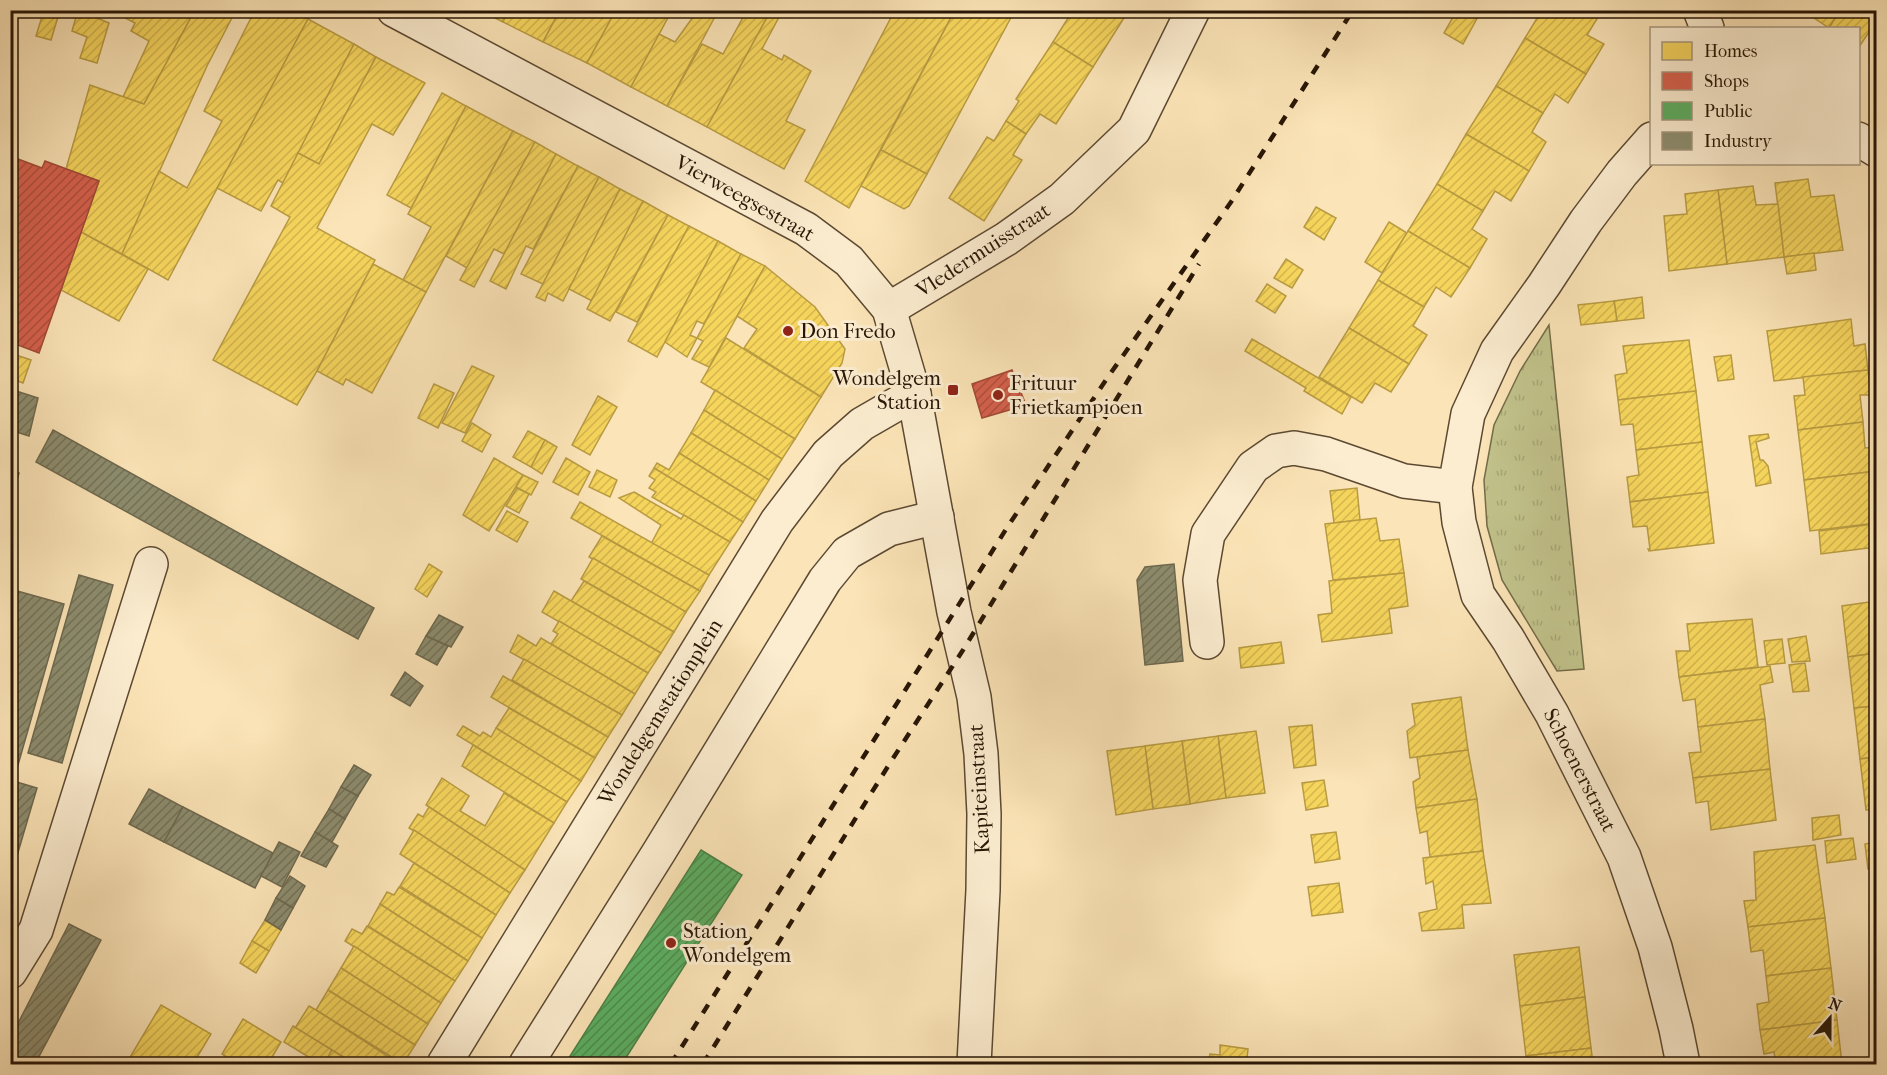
<svg xmlns="http://www.w3.org/2000/svg" width="1887" height="1075" font-family="'IM FELL French Canon',serif">
<style>
.grass{fill:url(#grass-tufts);stroke:#746c48;stroke-width:1.5}
.homes{fill:url(#homes-hatch);stroke:#b89b42;stroke-width:1.5}
.shops{fill:url(#shops-hatch);stroke:#a24a37;stroke-width:1.5}
.public{fill:url(#public-hatch);stroke:#4b8045;stroke-width:1.5}
.industry{fill:url(#industry-hatch);stroke:#6e684e;stroke-width:1.5}
.lines{fill:none;stroke-linecap:round;stroke-linejoin:round}
.minor-casing{stroke:#5c4932;stroke-width:36}
.minor{stroke:#fcedd0;stroke-width:33}
.rail{stroke:#271505;stroke-width:4.5;stroke-dasharray:10 10;stroke-linecap:butt}
.poi-dot{fill:#8f2418;stroke:#fcedd0;stroke-width:2}
.labels{text-anchor:middle;stroke-width:6;stroke-linejoin:round;paint-order:stroke}
.street-label{font-size:21px;fill:#271505;stroke:#fcedd0}
.poi-label{font-size:21px;fill:#271505;stroke:#fcedd0;text-anchor:start}
</style>
<defs>
<pattern id="grass-tufts" width="24" height="20" patternUnits="userSpaceOnUse" patternTransform="scale(1.5)"><rect width="24" height="20" fill="#c2c38c"/><path d="M3 7l-1-3M5 7V3M7 7l1-3M15 17l-1-3M17 17v-4M19 17l1-3" fill="none" stroke="#a7a777"/></pattern>
<pattern id="homes-hatch" width="6" height="6" patternUnits="userSpaceOnUse" patternTransform="scale(1.5)"><rect width="6" height="6" fill="#f6d55c"/><path d="M-1 1l2-2M0 6l6-6M5 7l2-2" fill="none" stroke="#d3b64e"/></pattern>
<pattern id="shops-hatch" width="6" height="6" patternUnits="userSpaceOnUse" patternTransform="scale(1.5)"><rect width="6" height="6" fill="#d6604d"/><path d="M-1 1l2-2M0 6l6-6M5 7l2-2" fill="none" stroke="#ae4e3e"/></pattern>
<pattern id="public-hatch" width="6" height="6" patternUnits="userSpaceOnUse" patternTransform="scale(1.5)"><rect width="6" height="6" fill="#5aae61"/><path d="M-1 1l2-2M0 6l6-6M5 7l2-2" fill="none" stroke="#4a8c4e"/></pattern>
<pattern id="industry-hatch" width="6" height="6" patternUnits="userSpaceOnUse" patternTransform="scale(1.5)"><rect width="6" height="6" fill="#8c8c6e"/><path d="M-1 1l2-2M0 6l6-6M5 7l2-2" fill="none" stroke="#727158"/></pattern>
</defs>
<rect width="100%" height="100%" fill="#fbe4b7"/>
<filter id="stains"><feTurbulence type="fractalNoise" baseFrequency=".00333" numOctaves="4"/><feColorMatrix values="0 0 0 0 .2 0 0 0 0 .09 0 0 0 0 .02 0 0 0 .5 -.17"/></filter>
<radialGradient id="worn" r=".72"><stop offset=".6" stop-color="#630" stop-opacity="0"/><stop offset="1" stop-color="#630" stop-opacity=".3"/></radialGradient>
<path class="grass" d="M1549 325 1584 669 1557 671 1502 580 1487 526 1484 480 1494 425 1520 371Z"/>
<g class="homes">
<path d="M44 10H60L51 40 36 36Z"/>
<path d="M78 10H101L97 18 109 23 97 63 80 58 87 37 72 31Z"/>
<path d="M110 10H195L144 104 123 97 149 41 131 31 135 23Z"/>
<path d="M195 10H236L207 66 122 254 81 232 99 181 66 169 90 85 144 104Z"/>
<path d="M255 10H292L308 19 168 280 122 254 159 171 187 188 222 121 204 111Z"/>
<path d="M479 10H509L503 22Z"/>
<path d="M509 10H560L543 42 503 22Z"/>
<path d="M560 10H616L587 63 543 42Z"/>
<path d="M616 10H672L631 87 587 63Z"/>
<path d="M698 10 718 11 667 106 631 87 659 34 675 42Z"/>
<path d="M747 10 770 12 707 127 667 106 702 44 723 54Z"/>
<path d="M895 10H955L849 208 805 181Z"/>
<path d="M955 10H1015L927 174 881 150Z"/>
<path d="M1073 10H1129L1093 67 1053 42Z"/>
<path d="M1457 10H1476L1480 13 1463 44 1444 33Z"/>
<path d="M1542 10H1595L1600 14 1587 35 1604 44 1586 74 1525 38Z"/>
<path d="M1802 10H1840L1829 28Z"/>
<path d="M1840 10H1876V32L1871 29 1859 47 1858 28H1829Z"/>
<path d="M770 12 779 17 762 49 782 60 784 55 811 71 786 121 805 130 784 169 707 127Z"/>
<path d="M308 19 354 44 283 183 278 180 261 211 217 188Z"/>
<path d="M1525 38 1586 74 1568 103 1555 94 1543 113 1496 86Z"/>
<path d="M1053 42 1093 67 1056 124 1040 114 1026 134 1006 121 1019 101 1016 99Z"/>
<path d="M354 44 376 57 319 164 298 153Z"/>
<path d="M376 57 425 83 393 135 372 124 317 228 375 260 317 371 297 405 213 360 290 217 271 206 298 153 319 164Z"/>
<path d="M1496 86 1543 113 1532 132 1546 142 1529 171 1466 134Z"/>
<path d="M442 93 466 106 411 208 387 195Z"/>
<path d="M466 106 513 131 426 292 403 280 431 227 408 214Z"/>
<path d="M1006 121 1026 134 1013 155 1022 160 984 221 949 198 987 137 994 141Z"/>
<path d="M513 131 535 142 467 268 446 256Z"/>
<path d="M1466 134 1529 171 1511 201 1495 191 1483 211 1437 184Z"/>
<path d="M535 142 556 154 504 254 494 249 474 287 460 280Z"/>
<path d="M881 150 927 174 909 206 904 209 861 186Z"/>
<path d="M556 154 578 166 533 249 526 246 506 289 490 281Z"/>
<path d="M578 166 599 177 543 284 521 274Z"/>
<path d="M599 177 620 189 563 301 548 293 545 301 536 297Z"/>
<path d="M1808 179 1811 197 1834 195 1843 250 1784 257 1775 183Z"/>
<path d="M1437 184 1483 211 1472 229 1487 239 1470 268 1408 231Z"/>
<path d="M1753 186 1756 205 1778 204 1784 257 1727 264 1718 190Z"/>
<path d="M620 189 643 201 592 301 569 289Z"/>
<path d="M1718 190 1727 264 1669 271 1664 216 1687 214 1685 194Z"/>
<path d="M643 201 668 215 610 321 587 309Z"/>
<path d="M1316 207 1336 218 1324 240 1304 227Z"/>
<path d="M668 215 689 226 637 322 616 312Z"/>
<path d="M1389 222 1407 233 1382 273 1365 262Z"/>
<path d="M689 226 718 241 657 357 628 341Z"/>
<path d="M1408 231 1470 268 1451 297 1436 287 1424 307 1378 280Z"/>
<path d="M81 232 148 269 119 321 61 290Z"/>
<path d="M718 241 741 254 704 324 697 321 690 335 697 338 687 357 665 342Z"/>
<path d="M1814 253 1816 270 1787 274 1784 257Z"/>
<path d="M741 254 765 266 709 367 692 359 703 341 697 338Z"/>
<path d="M1286 259 1303 270 1292 288 1274 278Z"/>
<path d="M373 264 426 292 372 393 346 379 343 385 317 371Z"/>
<path d="M765 266 815 307 845 349 842 363 821 397 744 348 757 329 737 316Z"/>
<path d="M1378 280 1424 307 1413 326 1427 335 1409 364 1349 328Z"/>
<path d="M1267 284 1286 296 1275 313 1256 301Z"/>
<path d="M1642 297 1644 318 1617 321 1614 301Z"/>
<path d="M1614 301 1617 321 1581 325 1578 305Z"/>
<path d="M1851 319 1854 346 1865 344 1868 370 1774 381 1767 331Z"/>
<path d="M1349 328 1409 364 1391 392 1375 383 1362 403 1319 377Z"/>
<path d="M726 338 821 397 795 439 701 382Z"/>
<path d="M1252 339 1351 397 1342 414 1304 391 1306 388 1245 351Z"/>
<path d="M1689 340 1696 391 1618 400 1615 375 1627 373 1623 346Z"/>
<path d="M10 353 31 360 23 383 10 378Z"/>
<path d="M1731 355 1734 379 1718 381 1714 357Z"/>
<path d="M472 366 494 376 465 433 442 423Z"/>
<path d="M1868 370 1871 395H1860L1863 422 1798 430 1794 396 1805 395 1803 377Z"/>
<path d="M434 384 454 393 438 428 418 418Z"/>
<path d="M715 390 795 439 782 459 704 410Z"/>
<path d="M1696 391 1702 442 1636 450 1633 424 1621 425 1618 400Z"/>
<path d="M598 396 617 407 590 455 572 445Z"/>
<path d="M704 410 782 459 769 480 691 433Z"/>
<path d="M1863 422 1865 448 1876 447V471L1804 480 1798 430Z"/>
<path d="M472 423 491 435 482 452 462 441Z"/>
<path d="M528 431 545 440 531 467 513 457Z"/>
<path d="M691 433 769 480 756 501 679 453Z"/>
<path d="M1768 434 1769 438 1756 442 1760 460H1763L1768 466 1771 483 1756 486 1749 436Z"/>
<path d="M545 440 557 447 542 474 531 467Z"/>
<path d="M1702 442 1708 492 1630 502 1627 477 1639 475 1636 450Z"/>
<path d="M679 453 756 501 743 522 654 468 657 463 669 470Z"/>
<path d="M494 458 523 475 489 531 463 515Z"/>
<path d="M566 458 590 472 578 495 553 482Z"/>
<path d="M654 468 743 522 730 542 652 497 656 492 649 488 655 480 649 476Z"/>
<path d="M597 470 617 480 610 497 589 487Z"/>
<path d="M1876 471V497L1871 498 1873 521 1876 523 1810 531 1804 480Z"/>
<path d="M523 475 538 482 531 495 516 487Z"/>
<path d="M517 488 529 494 519 513 506 506Z"/>
<path d="M1357 488 1360 520 1334 523 1330 491Z"/>
<path d="M634 492 681 519 684 515 730 542 709 575 651 544 661 525 619 498Z"/>
<path d="M1708 492 1714 543 1649 551 1648 549H1650L1647 526 1633 527 1630 502Z"/>
<path d="M580 502 709 575 700 591 571 518Z"/>
<path d="M507 511 528 522 517 542 496 530Z"/>
<path d="M1376 518 1380 541 1399 539 1404 573 1333 580 1325 524Z"/>
<path d="M1874 524 1876 547 1821 554 1819 531Z"/>
<path d="M602 536 700 591 686 612 589 557Z"/>
<path d="M593 558 686 612 674 632 581 579Z"/>
<path d="M429 564 442 572 427 597 415 589Z"/>
<path d="M1404 573 1408 606 1389 609 1392 633 1322 642 1318 615 1332 613 1329 581Z"/>
<path d="M584 581 674 632 661 653 571 601Z"/>
<path d="M554 591 661 653 648 673 542 612Z"/>
<path d="M1876 601V653L1848 657 1842 606Z"/>
<path d="M1752 619 1758 667 1679 677 1676 651H1690L1687 624Z"/>
<path d="M559 621 648 673 635 694 551 644 558 634 553 631Z"/>
<path d="M518 635 536 646 541 638 635 694 622 715 510 652Z"/>
<path d="M1806 636 1810 661 1792 662 1788 639Z"/>
<path d="M1782 639 1785 663 1767 665 1764 641Z"/>
<path d="M1281 642 1284 663 1241 668 1239 648Z"/>
<path d="M1876 653V706L1854 708 1848 657Z"/>
<path d="M524 659 622 715 608 737 512 680Z"/>
<path d="M1805 663 1809 691 1793 692 1789 665Z"/>
<path d="M1770 666 1773 682 1760 685 1765 719 1698 727 1695 699 1683 701 1679 677Z"/>
<path d="M503 676 608 737 595 758 491 697Z"/>
<path d="M1461 697 1468 750 1410 758 1407 731 1415 725 1412 704Z"/>
<path d="M1876 706V757L1860 759 1854 708Z"/>
<path d="M509 708 595 758 581 781 496 728Z"/>
<path d="M1765 719 1770 769 1693 778 1689 753 1701 752 1698 727Z"/>
<path d="M1312 725 1316 765 1294 768 1289 727Z"/>
<path d="M463 726 480 736 483 732 491 737 496 728 581 781 567 802 457 735Z"/>
<path d="M1256 731 1265 793 1226 798 1218 736Z"/>
<path d="M1218 736 1226 798 1190 804 1182 741Z"/>
<path d="M1182 741 1190 804 1153 809 1145 746Z"/>
<path d="M473 745 567 802 554 823 462 766Z"/>
<path d="M1145 746 1153 809 1116 815 1107 751Z"/>
<path d="M1468 750 1477 799 1416 808 1413 782 1420 778 1417 757Z"/>
<path d="M1876 757V809L1866 810 1860 759Z"/>
<path d="M1770 769 1776 820 1711 830 1708 801 1696 803 1693 778Z"/>
<path d="M442 778 469 796 460 811 485 826 504 793 554 823 525 870 426 805Z"/>
<path d="M1324 780 1328 806 1306 810 1302 783Z"/>
<path d="M1477 799 1483 851 1430 857 1427 831 1420 833 1416 808Z"/>
<path d="M429 807 525 870 510 893 409 828 418 814 423 817Z"/>
<path d="M1839 815 1841 835 1813 840 1812 818Z"/>
<path d="M414 830 510 893 496 915 400 854Z"/>
<path d="M1336 832 1340 859 1315 863 1311 835Z"/>
<path d="M1853 838 1856 859 1827 863 1825 841Z"/>
<path d="M1876 842V868L1868 869 1865 844Z"/>
<path d="M1815 845 1825 918 1748 927 1744 901 1756 900 1754 852Z"/>
<path d="M1483 851 1491 903 1462 905 1464 928 1422 931 1419 913 1437 909 1433 881 1426 884 1423 858Z"/>
<path d="M414 863 496 915 482 938 400 886Z"/>
<path d="M1339 883 1343 912 1312 916 1308 887Z"/>
<path d="M399 887 482 938 468 961 380 904 387 892 394 895Z"/>
<path d="M380 904 468 961 455 981 368 926Z"/>
<path d="M1825 918 1831 968 1766 976 1763 950 1751 952 1748 927Z"/>
<path d="M265 920 281 930 269 951 252 941Z"/>
<path d="M367 926 455 981 441 1003 345 941 352 929 362 934Z"/>
<path d="M252 941 269 951 256 973 240 963Z"/>
<path d="M354 946 441 1003 428 1024 341 968Z"/>
<path d="M1579 947 1585 997 1520 1006 1514 955Z"/>
<path d="M341 968 428 1024 415 1045 328 990Z"/>
<path d="M1831 968 1837 1020 1760 1030 1757 1004 1769 1002 1766 976Z"/>
<path d="M328 990 415 1045 403 1064 316 1010Z"/>
<path d="M1585 997 1591 1048 1526 1056 1520 1006Z"/>
<path d="M161 1005 211 1034 193 1064H126Z"/>
<path d="M309 1006 316 1010 400 1064H355L295 1028Z"/>
<path d="M243 1019 281 1042 268 1064H238L222 1054Z"/>
<path d="M1837 1020 1842 1064H1776L1774 1052 1764 1054 1760 1030Z"/>
<path d="M293 1026 332 1050 324 1064H320L284 1042Z"/>
<path d="M1220 1045 1248 1049 1247 1058 1287 1063 1286 1064H1208L1210 1054 1220 1055Z"/>
<path d="M1591 1048 1593 1064H1527L1526 1056Z"/>
<path d="M332 1050 355 1064H324Z"/>
</g>
<g class="shops">
<path d="M10 156 42 168 45 161 99 181 39 353 10 342Z"/>
<path d="M1012 370 1026 405 982 418 972 384Z"/>
</g>
<path class="public" d="M701 850 742 875 622 1064H565Z"/>
<g class="industry">
<path d="M10 389 38 398 29 436 10 430Z"/>
<path d="M53 430 374 608 358 639 36 462Z"/>
<path d="M10 471 19 473 10 503Z"/>
<path d="M1174 564 1183 661 1145 665 1137 580 1145 567Z"/>
<path d="M79 575 113 585 62 763 28 753Z"/>
<path d="M10 589 64 604 16 772 10 771Z"/>
<path d="M439 615 463 627 451 647 426 636Z"/>
<path d="M426 636 448 646 437 665 416 654Z"/>
<path d="M405 672 423 686 410 706 391 695Z"/>
<path d="M354 765 371 775 358 796 341 787Z"/>
<path d="M10 780 37 788 14 866 10 864Z"/>
<path d="M341 787 358 796 345 819 329 809Z"/>
<path d="M149 789 183 807 164 842 129 824Z"/>
<path d="M183 807 273 853 255 888 164 842Z"/>
<path d="M329 809 345 819 332 842 315 832Z"/>
<path d="M315 832 338 846 326 867 301 856Z"/>
<path d="M279 842 300 852 282 887 261 876Z"/>
<path d="M290 876 305 886 293 908 276 898Z"/>
<path d="M276 898 293 908 281 930 265 920Z"/>
<path d="M69 924 101 940 35 1064H10V1039Z"/>
</g>
<g class="lines">
<g class="minor-casing">
<g id="minor">
<path d="M394 10 806 229 849 261 889 309 914 394 954 612 974 697 981 754 984 814 983 890 974 1064"/>
<path d="M1700 10 1707 28"/>
<path d="M1652 139 1622 173 1586 221 1544 285 1497 351 1468 414 1455 487 1459 522 1478 595 1508 639 1552 714 1624 857 1655 947 1676 1029 1683 1064"/>
<path d="M1858 139 1876 150"/>
<path d="M889 309 1006 239 1062 199 1134 130 1193 10"/>
<path d="M1207 642 1200 580 1208 534 1253 467 1276 451 1294 448 1326 454 1404 481 1455 487"/>
<path d="M10 972 36 930 151 564"/>
<path d="M444 1064 777 521 828 454 862 424 914 394"/>
<path d="M526 1064 659 852 825 580 847 553 889 529 937 517"/>
</g>
</g>
<use href="#minor" class="minor"/>
<g class="rail">
<path d="M671 1064 1008 526 1108 377 1231 202 1353 10"/>
<path d="M703 1064 890 763 963 650 1199 264"/>
</g>
</g>
<g class="poi-dot">
<circle cx="788" cy="331" r="6"/>
<rect x="947" y="384" width="12" height="12" rx="3"/>
<circle cx="998" cy="395" r="6"/>
<circle cx="671" cy="943" r="6"/>
</g>
<g class="labels">
<g class="street-label">
<text transform="translate(745 198) rotate(29)" y="7">Vierweegsestraat</text>
<text transform="translate(983 250) rotate(-33)" y="7">Vledermuisstraat</text>
<text transform="translate(660 712) rotate(-58)" y="7">Wondelgemstationplein</text>
<text transform="translate(1580 770) rotate(63)" y="7">Schoenerstraat</text>
<text transform="translate(979 789) rotate(-93)" y="7">Kapiteinstraat</text>
</g>
<g class="poi-label">
<text x="800" y="338">Don Fredo</text>
<text x="941" y="385" text-anchor="end">Wondelgem<tspan x="941" dy="24">Station</tspan></text>
<text x="1010" y="390">Frituur<tspan x="1010" dy="24">Frietkampioen</tspan></text>
<text x="683" y="938">Station<tspan x="683" dy="24">Wondelgem</tspan></text>
</g>
</g>
<rect width="1887" height="1075" fill="none" stroke="#fbe4b7" stroke-width="36"/>
<rect x="12" y="12" width="1863" height="1051" fill="none" stroke="#271505" stroke-width="3"/>
<rect x="18" y="18" width="1851" height="1039" fill="none" stroke="#271505" stroke-width="1.5"/>
<rect x="1650" y="27" width="210" height="138" fill="#fcedd0" stroke="#a7977f" stroke-width="1.5"/>
<rect x="1662" y="42" width="30" height="18" fill="#f6d55c" stroke="#a7977f" stroke-width="1.5"/>
<text x="1704" y="57" font-size="18" fill="#271505">Homes</text>
<rect x="1662" y="72" width="30" height="18" fill="#d6604d" stroke="#a7977f" stroke-width="1.5"/>
<text x="1704" y="87" font-size="18" fill="#271505">Shops</text>
<rect x="1662" y="102" width="30" height="18" fill="#5aae61" stroke="#a7977f" stroke-width="1.5"/>
<text x="1704" y="117" font-size="18" fill="#271505">Public</text>
<rect x="1662" y="132" width="30" height="18" fill="#8c8c6e" stroke="#a7977f" stroke-width="1.5"/>
<text x="1704" y="147" font-size="18" fill="#271505">Industry</text>
<g transform="translate(1830 1018) rotate(21)" stroke="#fcedd0" stroke-width="4.5" paint-order="stroke">
<path d="M0-4.5L10 22L0 15L-10 22Z" fill="#271505"/>
<text y="-9" font-size="16" font-weight="bold" text-anchor="middle" fill="#271505">N</text>
</g>
<rect width="100%" height="100%" filter="url(#stains)"/>
<rect width="100%" height="100%" fill="url(#worn)"/>
</svg>
